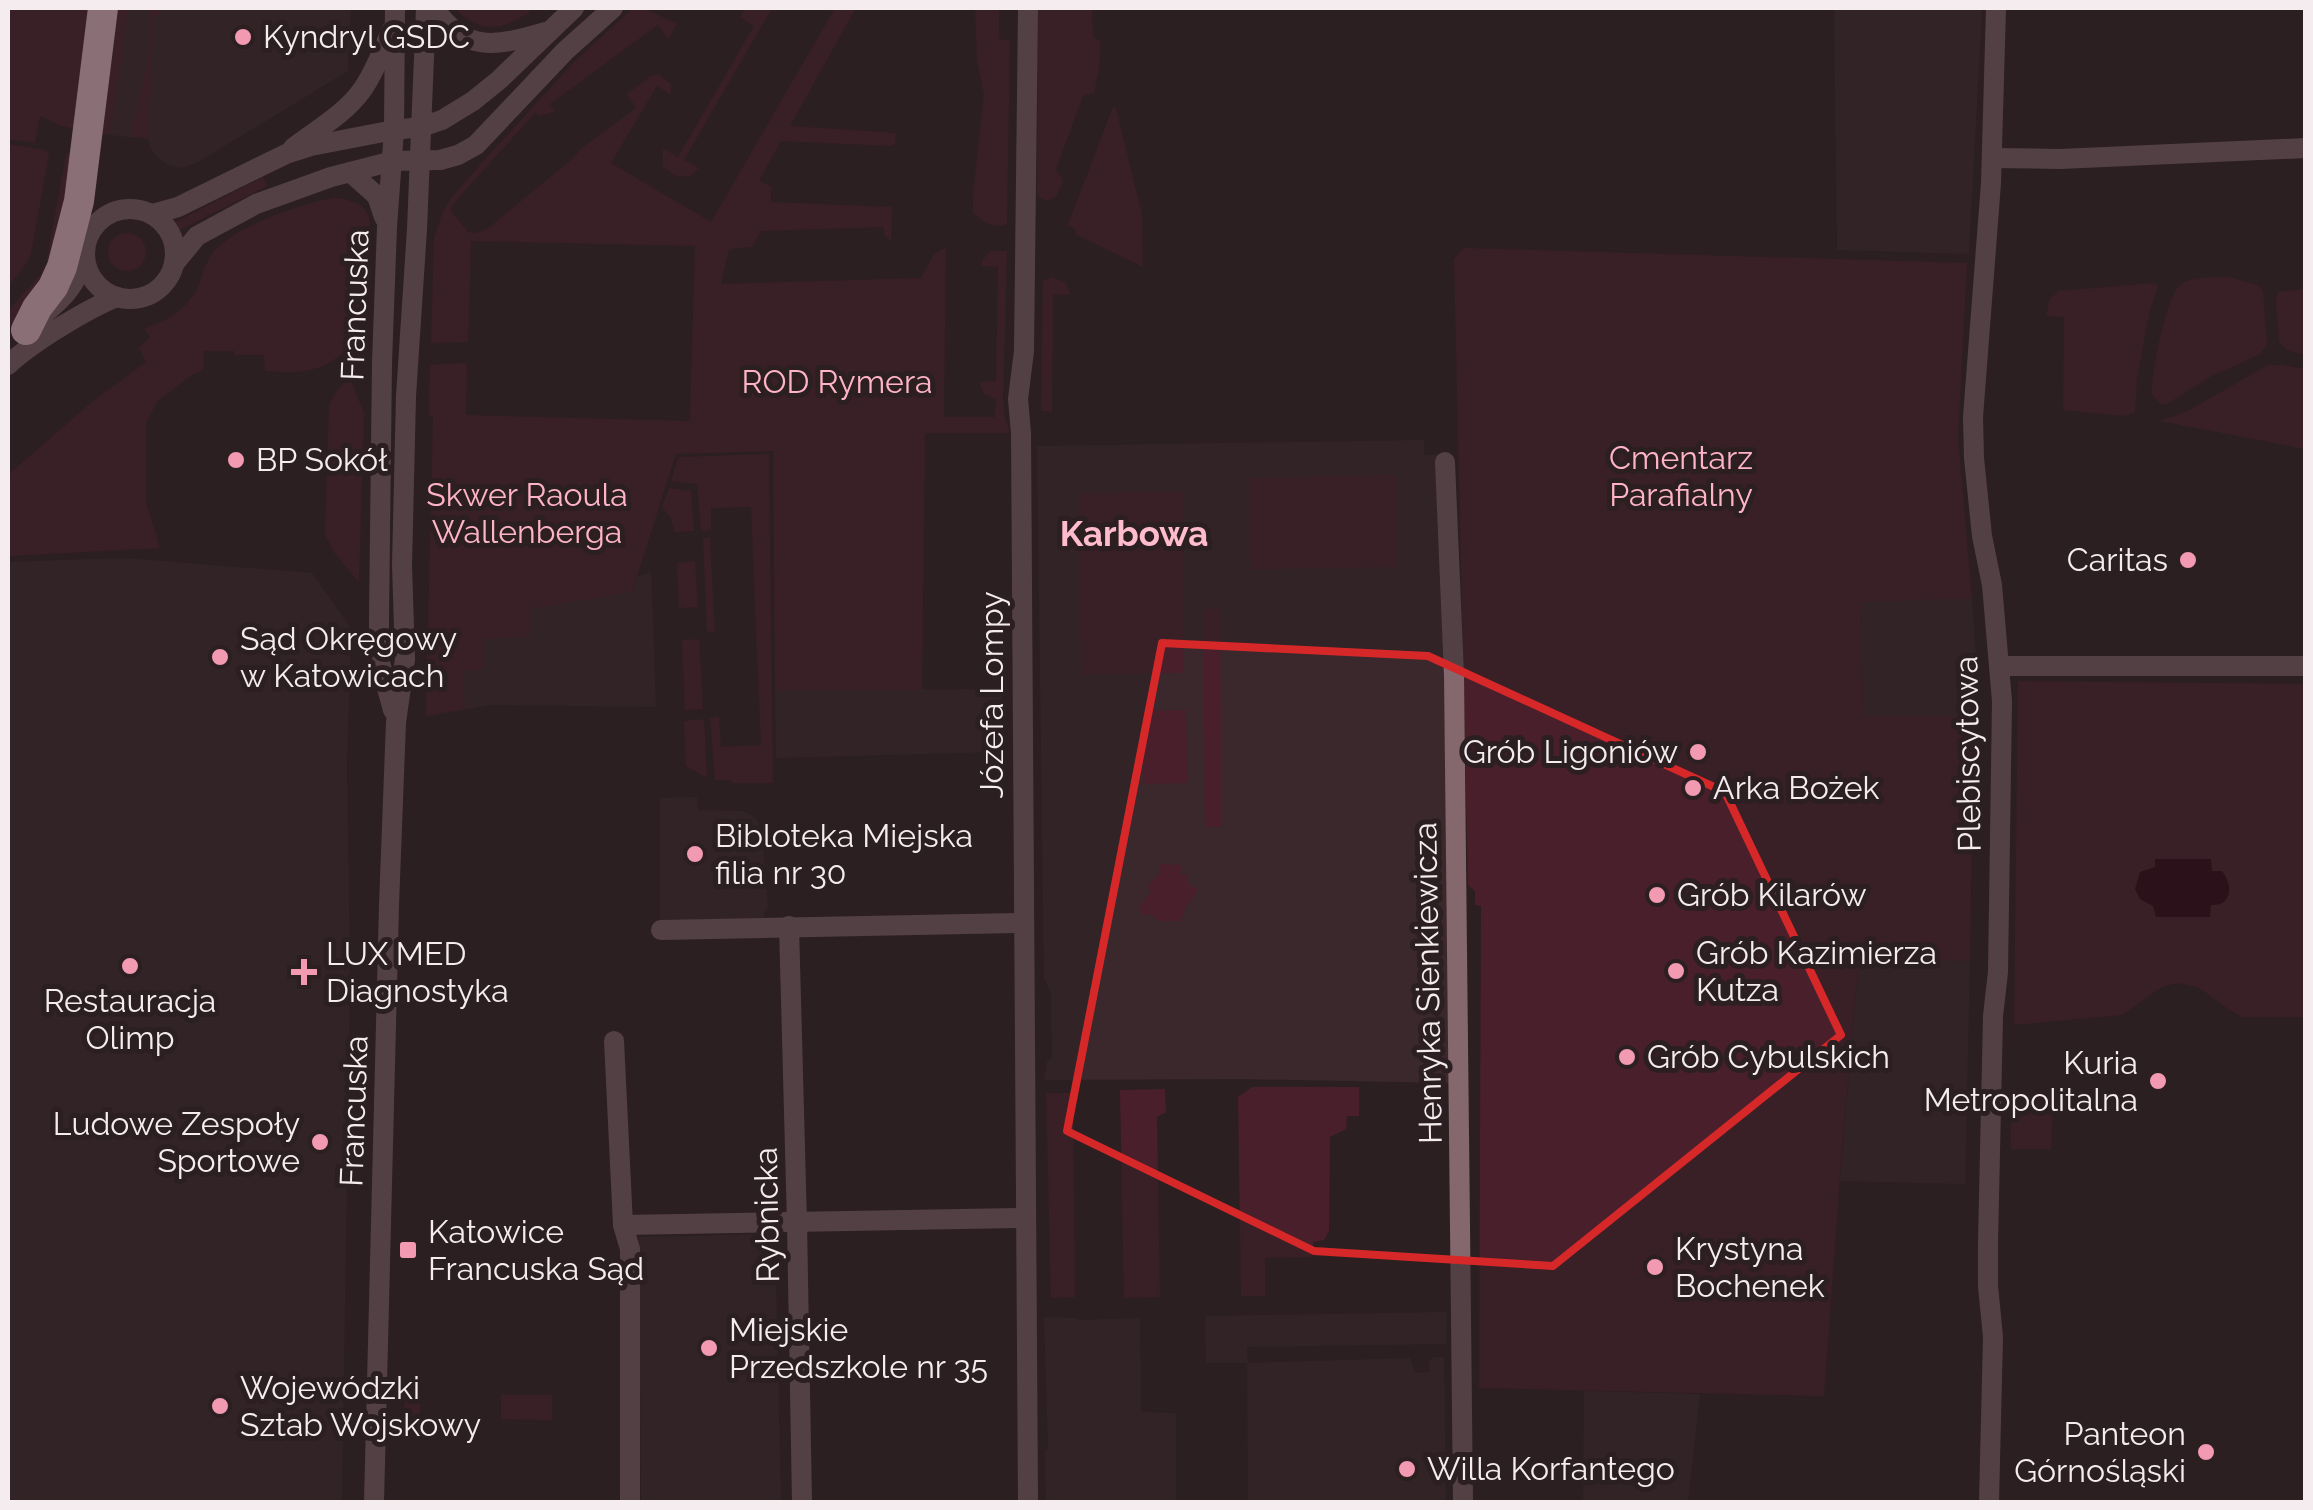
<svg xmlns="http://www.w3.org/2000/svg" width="2313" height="1510" font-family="Raleway,sans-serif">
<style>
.built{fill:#3a282c}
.green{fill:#4a1f2c}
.water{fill:#2c000f}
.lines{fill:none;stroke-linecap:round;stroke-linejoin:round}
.minor{stroke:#84686e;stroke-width:20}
.tertiary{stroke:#84686e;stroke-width:20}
.motorway{stroke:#fcd1db;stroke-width:30}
.marked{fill:none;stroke:#d62828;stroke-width:8;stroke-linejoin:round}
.poi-dot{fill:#f19ab1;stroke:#2b1f22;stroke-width:4}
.labels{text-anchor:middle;stroke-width:10;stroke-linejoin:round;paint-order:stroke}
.poi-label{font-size:32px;fill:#f4ecee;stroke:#2b1f22;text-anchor:start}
.street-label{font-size:32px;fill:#f4ecee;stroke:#2b1f22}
.park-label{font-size:32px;fill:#feb3c6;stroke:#2b1f22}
.neighbourhood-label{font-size:35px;font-weight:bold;fill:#ffbccc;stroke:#2b1f22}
</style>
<rect width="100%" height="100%" fill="#2b1f22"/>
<g class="built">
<path d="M116 8H370H351L348 71 195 164 181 168 168 165 157 157 150 148 148 139 100 134Z"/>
<path d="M1834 8H1982L1969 254 1837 250Z"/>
<path d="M1424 440V455L1442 454 1449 1083 1239 1079 1044 1080 1047 1062 1052 1057 1051 993 1044 979 1037 446Z"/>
<path d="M124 558 312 573 351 628 347 765 350 973 342 1502H8V562Z"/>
<path d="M651 572 656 707 491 705 427 716V642L528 636V609L632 592 637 577Z"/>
<path d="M1972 598 1979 701 1974 707V716H1863L1861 601Z"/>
<path d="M1002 689V752L776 758 775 690Z"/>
<path d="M697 797 698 810 742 811 751 815 758 822 762 834 768 907 764 913 765 924 660 927V798Z"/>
<path d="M1859 955 1970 961 1965 1184 1840 1181Z"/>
<path d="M775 1234 781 1502H641L639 1237Z"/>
<path d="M1447 1312 1446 1344 1247 1347 1248 1363 1410 1358 1415 1373 1429 1372V1361L1433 1357H1444L1446 1502H1248L1247 1363H1206L1205 1316Z"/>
<path d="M1044 1317 1076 1318 1079 1320 1140 1318 1141 1412 1176 1413V1502H1046L1045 1452 1048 1449Z"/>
<path d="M1584 1391 1700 1394 1688 1502H1583Z"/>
</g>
<g class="green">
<path d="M8 8H93L76 129 62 126 40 116 35 143 8 139Z"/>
<path d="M117 8H129L110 134 100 133Z"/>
<path d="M150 8H161L160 15 153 16 149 138 132 137 134 120 148 62Z"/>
<path d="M455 8H534C508 29 480 37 455 8Z"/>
<path d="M633 8H644L677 24 668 39 658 25 550 104 555 111 540 116 535 113 451 206V211L468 232 475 233 487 229 571 160 582 148 636 108 627 94 651 76 659 74 671 84V95L657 86 611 163 711 222 835 8H856L790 126 896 133 895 144 891 146 781 141 759 181 771 186V202L892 207 891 241 884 234 883 227 761 231 752 247 729 249 721 284 921 278 934 254 946 247 944 417H995L996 399 984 394 979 382 996 381 998 267 981 266 983 259 991 251H1007L1003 399 1005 418 1010 433H925L922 690H775L773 451 676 454 632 592 529 609V636L484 639V669L463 671 465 709 426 716 433 416 429 415 430 365 467 363 466 415 690 421 695 246 471 241 468 342 431 343 434 238 443 211 452 197 487 157 575 61Z"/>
<path d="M745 8H772L684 160 699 168 690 176 677 177 663 167V148L678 157 754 26 740 17Z"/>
<path d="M975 8H999V39L1010 40 1007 224C993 229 982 222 973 212V194L984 94 977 61Z"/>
<path d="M1038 8H1092L1093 37 1101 42 1099 69 1094 93 1083 96 1056 169 1063 181 1056 197 1047 201 1037 195Z"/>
<path d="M1113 107 1116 108 1142 215 1143 267 1075 234 1076 230 1068 225Z"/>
<path d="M8 144 45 150 49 154 31 254 24 267 8 286Z"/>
<path d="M77 150 62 241 20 315 8 328V311L41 274 46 264 66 156 70 151Z"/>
<path d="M263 177 267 186 176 232 173 231 172 224Z"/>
<path d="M334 198C347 199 363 202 368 215 374 229 369 297 364 312 361 323 354 331 346 339V351C318 374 299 373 265 371L264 355H235L234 351H204L203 370 190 376 158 401 146 422V502L160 548 8 556V475L87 406 146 362 139 348 150 337 144 329C167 321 187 309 198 287 203 275 205 262 214 251 239 225 299 204 334 198Z"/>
<circle cx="127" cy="252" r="19"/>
<path d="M1464 248 1967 263 1958 437 1972 598 1861 602 1863 716H1974L1970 961 1859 956 1841 1163 1824 1396 1479 1388 1481 915V906L1475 905V891L1468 885 1454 259Z"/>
<path d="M1053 277 1066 283 1070 294 1053 295 1052 412 1041 411 1043 281Z"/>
<path d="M2228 277 2258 285 2263 291 2267 344 2260 354 2210 377 2167 404H2161L2152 395C2151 375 2166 298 2180 285 2191 276 2214 278 2228 277Z"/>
<path d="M2154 283 2158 286 2149 313 2137 379 2135 412 2125 416 2063 410 2064 317 2046 316 2050 299 2059 291Z"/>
<path d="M2305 289H2306L2305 354C2295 352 2284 352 2279 341L2276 300 2278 292Z"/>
<path d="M2268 365H2282L2305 369V449L2160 421 2188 411Z"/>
<path d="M350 379 364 413 359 582 333 551 325 534 329 405 338 389Z"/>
<path d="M769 454 773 783H732L731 780H715L710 718 719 717 721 747 761 745 751 507 711 508V530L701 531 697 484 671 481 678 457Z"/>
<path d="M1396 475 1397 567 1251 569 1249 478Z"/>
<path d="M669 488 691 491 694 531 675 532 670 517 662 507Z"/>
<path d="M1183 492 1184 673 1081 674 1079 493Z"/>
<path d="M703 538H710L715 631 707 632Z"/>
<path d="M695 561 698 607 679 608 677 563Z"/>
<path d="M1203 609H1220L1222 827H1205Z"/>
<path d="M699 639 703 709 685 710 682 640Z"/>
<path d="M2018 681 2305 684V1017H2242L2228 1009 2198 987 2177 983 2162 987 2122 1015 2014 1025Z"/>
<path d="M1186 710 1187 783 1144 784 1142 711Z"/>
<path d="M704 719 707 778 686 766 684 721Z"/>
<path d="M1159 864 1182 865 1180 874 1187 875 1188 883 1198 890 1186 907 1181 921H1159L1151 915H1142L1139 908 1151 891 1147 887 1159 874Z"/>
<path d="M1252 1087H1359V1116H1347L1346 1129 1330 1137 1329 1231 1324 1240 1313 1242V1257L1265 1258V1296H1241L1238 1097Z"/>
<path d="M1165 1089 1166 1112 1157 1117 1160 1297 1124 1298 1120 1090Z"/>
<path d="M1046 1093H1073L1075 1297 1051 1298Z"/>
<path d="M2011 1102 2053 1103 2051 1149H2011Z"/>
<path d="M405 1383 421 1384 419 1438 404 1437Z"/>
<path d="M501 1395H552V1420L501 1419Z"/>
</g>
<path class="water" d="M2155 859H2211L2212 871H2222C2233 885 2233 906 2211 905L2210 917H2156L2153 906 2140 899 2135 889 2140 872 2155 867Z"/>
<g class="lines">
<g class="minor">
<path d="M1028 8 1024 351 1018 399 1021 433 1028 1502"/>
<path d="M1992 158 2060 159 2306 148"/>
<path d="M1445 462 1454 675 1463 1502"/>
<path d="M2000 666H2306"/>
<path d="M789 926 797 1223 802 1502"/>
<path d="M661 930 1024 923"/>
<path d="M614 1041 623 1225 630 1249V1502"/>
<path d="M623 1225 1025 1218"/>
<path d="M1989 1502 1993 1337 1988 1286V1243L1993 1016 1998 972 2002 701 1992 585 1982 536 1974 458 1973 417 1991 183 1996 8"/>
</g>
<g class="tertiary">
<path d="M434 8C466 54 497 46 545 32"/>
<path d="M293 148C316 130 345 114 362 90 375 72 382 51 391 31"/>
<path d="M350 172 377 196 384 217"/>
<circle cx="130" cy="254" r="45"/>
<path d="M153 214 178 207 286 154 311 146 394 130 421 127 442 120 473 101 499 80 574 8"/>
<path d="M174 264 197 236 256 204 331 177 393 161 440 160 458 155 476 145 565 51 613 8"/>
<path d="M43 315C66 296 76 285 84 257"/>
<path d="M8 365C31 343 87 309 117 297"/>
<path d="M393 710 379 659V620L382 362 387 227 394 130 395 8"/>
<path d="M374 1502 389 905 396 722 405 659 402 565 406 396 417 229 426 8"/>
</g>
<path class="motorway" d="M26 330 37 308 53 287 62 267 79 201 103 8"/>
</g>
<path d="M0 0H2313V1510H0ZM1162 643 1428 656 1725 792 1841 1035 1553 1266 1314 1251 1067 1131Z" fill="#2b1f22" fill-opacity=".55" fill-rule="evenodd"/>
<path class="marked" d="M1162 643 1428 656 1725 792 1841 1035 1553 1266 1314 1251 1067 1131Z"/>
<g class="poi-dot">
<circle cx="243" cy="37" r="10"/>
<circle cx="236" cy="460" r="10"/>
<circle cx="2188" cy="560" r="10"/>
<circle cx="220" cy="657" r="10"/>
<circle cx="1698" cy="752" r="10"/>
<circle cx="1693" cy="788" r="10"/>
<circle cx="695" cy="854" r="10"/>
<circle cx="1657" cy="895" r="10"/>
<circle cx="130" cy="966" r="10"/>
<circle cx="1676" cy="971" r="10"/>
<path d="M299 957h10v10h10v10h-10v10h-10v-10h-10v-10h10z"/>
<circle cx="1627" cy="1057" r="10"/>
<circle cx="2158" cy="1081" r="10"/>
<circle cx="320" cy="1142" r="10"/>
<rect x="398" y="1240" width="20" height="20" rx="5"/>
<circle cx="1655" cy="1267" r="10"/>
<circle cx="709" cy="1348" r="10"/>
<circle cx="220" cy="1406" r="10"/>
<circle cx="2206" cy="1452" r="10"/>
<circle cx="1407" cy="1469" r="10"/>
</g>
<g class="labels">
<g class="poi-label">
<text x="263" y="48">Kyndryl GSDC</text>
<text x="256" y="471">BP Sokół</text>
<text x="2168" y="571" text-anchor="end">Caritas</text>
<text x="240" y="650">Sąd Okręgowy<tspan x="240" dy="37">w Katowicach</tspan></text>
<text x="1678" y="763" text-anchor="end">Grób Ligoniów</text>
<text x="1713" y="799">Arka Bożek</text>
<text x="715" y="847">Bibloteka Miejska<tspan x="715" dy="37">filia nr 30</tspan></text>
<text x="1677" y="906">Grób Kilarów</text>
<text x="1696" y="964">Grób Kazimierza<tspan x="1696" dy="37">Kutza</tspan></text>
<text x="326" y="965">LUX MED<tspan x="326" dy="37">Diagnostyka</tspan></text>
<text x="130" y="1012" text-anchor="middle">Restauracja<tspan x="130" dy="37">Olimp</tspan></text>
<text x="1647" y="1068">Grób Cybulskich</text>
<text x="2138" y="1074" text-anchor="end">Kuria<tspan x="2138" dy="37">Metropolitalna</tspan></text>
<text x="300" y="1135" text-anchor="end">Ludowe Zespoły<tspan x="300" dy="37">Sportowe</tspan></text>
<text x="428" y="1243">Katowice<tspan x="428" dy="37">Francuska Sąd</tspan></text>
<text x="1675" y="1260">Krystyna<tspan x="1675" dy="37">Bochenek</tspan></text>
<text x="729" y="1341">Miejskie<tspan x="729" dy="37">Przedszkole nr 35</tspan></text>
<text x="240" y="1399">Wojewódzki<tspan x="240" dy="37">Sztab Wojskowy</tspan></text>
<text x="2186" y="1445" text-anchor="end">Panteon<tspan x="2186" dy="37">Górnośląski</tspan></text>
<text x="1427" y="1480">Willa Korfantego</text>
</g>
<g class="street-label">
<text transform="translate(355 305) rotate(-88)" y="11">Francuska</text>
<text transform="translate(992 695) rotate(-90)" y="11">Józefa Lompy</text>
<text transform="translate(1968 754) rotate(-91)" y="11">Plebiscytowa</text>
<text transform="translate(1428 983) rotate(-91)" y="11">Henryka Sienkiewicza</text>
<text transform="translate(354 1111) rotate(-88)" y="11">Francuska</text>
<text transform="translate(767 1215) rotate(-91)" y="11">Rybnicka</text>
</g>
<g class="park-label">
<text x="837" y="393">ROD Rymera</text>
<text x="1681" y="469">Cmentarz<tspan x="1681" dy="37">Parafialny</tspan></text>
<text x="527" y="506">Skwer Raoula<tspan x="527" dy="37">Wallenberga</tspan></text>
</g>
<g class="neighbourhood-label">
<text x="1134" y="546">Karbowa</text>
</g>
</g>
<rect width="2313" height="1510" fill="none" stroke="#f4ecee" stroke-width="20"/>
</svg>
